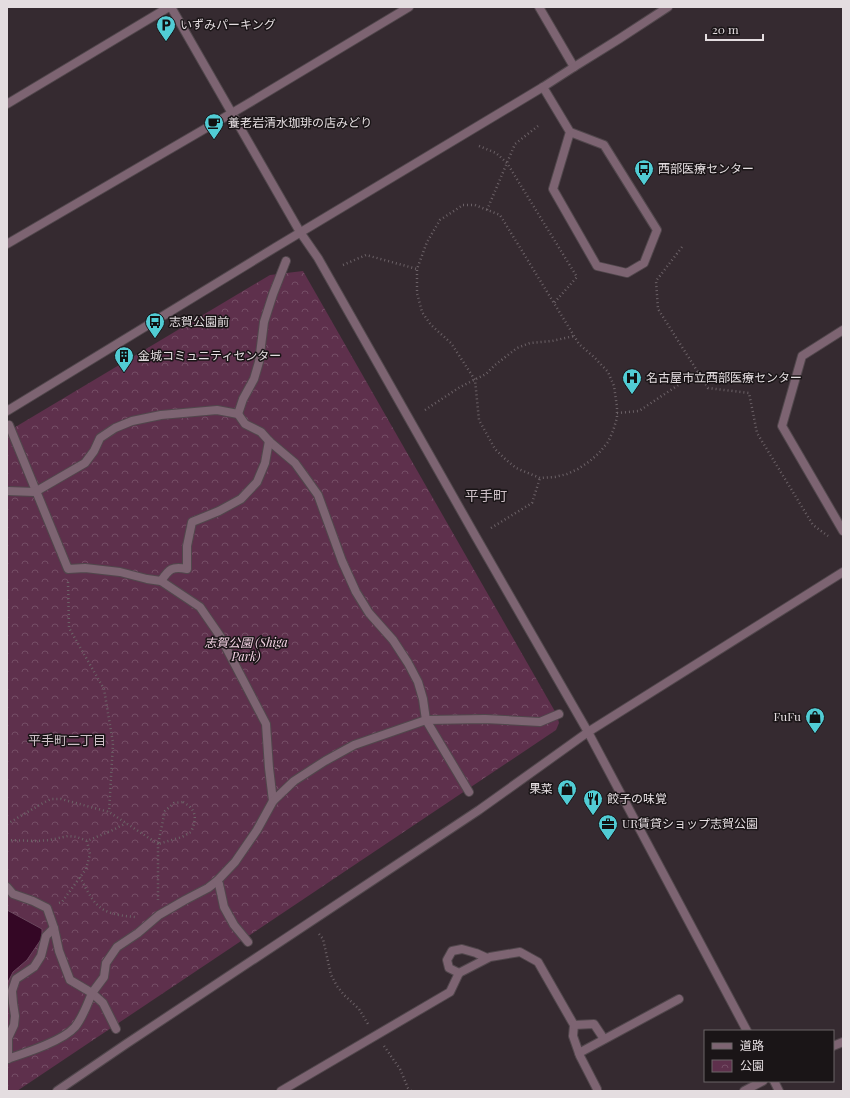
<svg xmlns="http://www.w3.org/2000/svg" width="850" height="1098" font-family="'Playfair Display','Noto Sans JP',serif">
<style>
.park{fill:url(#park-crowns)}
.water{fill:#340725;stroke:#69475d}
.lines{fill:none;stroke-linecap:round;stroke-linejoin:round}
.service-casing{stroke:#51474c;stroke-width:10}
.minor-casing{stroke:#51474c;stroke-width:10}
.tertiary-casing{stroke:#51474c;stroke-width:10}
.path{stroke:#6c6267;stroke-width:2.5;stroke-dasharray:1 3;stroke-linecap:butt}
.service{stroke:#7d6472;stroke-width:8}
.minor{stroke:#7d6472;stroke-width:8}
.tertiary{stroke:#7d6472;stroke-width:8}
.labels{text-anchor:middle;stroke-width:3;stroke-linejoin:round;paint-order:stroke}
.poi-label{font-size:12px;fill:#e4dde0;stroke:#1a1517;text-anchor:start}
.park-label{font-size:12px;font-style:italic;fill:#f6d4e6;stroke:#1a1517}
.neighbourhood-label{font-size:13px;fill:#cec0c7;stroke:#1a1517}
.quarter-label{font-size:14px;fill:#cec0c7;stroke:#1a1517}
</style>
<defs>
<pattern id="park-crowns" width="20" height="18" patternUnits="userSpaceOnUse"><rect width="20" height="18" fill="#5e304c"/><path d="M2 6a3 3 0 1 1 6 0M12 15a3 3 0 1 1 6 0" fill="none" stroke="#754e66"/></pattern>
</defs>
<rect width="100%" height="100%" fill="#352a30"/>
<path class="park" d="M303 271 557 715 559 723 556 730 17 1091H7V432L270 275Z"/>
<path class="water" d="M7 910 42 929V938L27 960 13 972 7 984V988Z"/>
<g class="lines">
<g class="service-casing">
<g id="service">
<path d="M543 87 570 132 604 145 657 230 644 263 627 273 597 266 553 189 570 132"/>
<path d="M843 330 802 356 782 426 843 531"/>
<path d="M238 414 243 399 254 379 259 362 264 322 273 294 286 261"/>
<path d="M9 425 68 569 85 568 120 572 147 579 161 581 200 607 220 636 266 724 269 768 273 801 257 830 235 862 217 881 208 888 185 900 159 915 138 933 117 947 106 963 104 977 92 993 103 1003 116 1029"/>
<path d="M7 491 35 492 85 463 94 451 100 438 115 428 132 421 161 415 217 410 238 414 245 424 261 432 269 441 295 463 308 481 318 495 342 561 356 592 369 613 393 640 408 663 418 682 423 699 426 720 469 792"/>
<path d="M161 581C169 569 172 566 187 569V546L192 522 219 511 241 499 257 482 265 463 269 441"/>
<path d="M273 801 294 781 325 761 354 745 426 720 485 719 540 722 559 714"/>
<path d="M217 881 219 884 224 907 234 925 248 942"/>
<path d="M7 887 13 894 33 901 47 908 54 928 59 951 70 980 92 993C87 1005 83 1017 75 1027 63 1041 25 1053 7 1059"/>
<path d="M487 958 476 953 462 949 452 951 447 960 449 968 459 973 490 957 520 952 538 962 574 1025 573 1036 580 1056 597 1089V1091"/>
<path d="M574 1025 594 1024 604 1039"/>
<path d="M579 1053 679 999"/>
<path d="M8 1059V1038L14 1025 15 1016 13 1003 12 991 16 979 34 967 41 956 46 936 54 928"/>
<path d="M281 1091 450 992 459 973"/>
</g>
</g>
<g class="minor-casing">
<g id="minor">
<path d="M539 7 574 67"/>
<path d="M7 104 169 7"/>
<path d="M7 244 244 106 409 7"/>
</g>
</g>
<g class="tertiary-casing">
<g id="tertiary">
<path d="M171 7 300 232 318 258 476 537 588 732 747 1031"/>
<path d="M7 411 276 247 543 87 574 67 619 39 668 7"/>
<path d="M833 1046 843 1042"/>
<path d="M774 1081 779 1091"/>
<path d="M57 1091 126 1044 479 810 588 732 843 572"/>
<path d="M744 1091 763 1081"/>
</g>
</g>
<g class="path">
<path d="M479 146 496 153 507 163 577 277 554 303"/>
<path d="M463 205H475L500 215 579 344 595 358 608 372 614 386 617 407V418L613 431 608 442 599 453 590 461 578 469 567 474 555 477 540 478 516 468 504 458 495 449 479 420 475 380 451 343 431 325 422 312 417 293V269L427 242 440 220Z"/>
<path d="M487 210 515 144 538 126"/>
<path d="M682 247 656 281 658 309 708 388 749 393 757 433 813 525 828 536"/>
<path d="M343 265 366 255 417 269"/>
<path d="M425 410 460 387 486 374 495 365 517 348 530 343 552 341 574 336"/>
<path d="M617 413 639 411 698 372"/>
<path d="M491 528 532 503 540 478"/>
<path d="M68 582 69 628 104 689 113 743 109 812"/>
<path d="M183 802C197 810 197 818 191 832L182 837 158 844 165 811 174 803Z"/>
<path d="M7 824 43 803 51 799H61L109 812 158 844V900"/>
<path d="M7 840 36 841 50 840 68 836 77 837 87 841 113 830 126 823"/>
<path d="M80 877C86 888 92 903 104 910 113 915 125 916 135 917"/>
<path d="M59 903 62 902 86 869 90 854 87 841"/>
<path d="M319 934 323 939 331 975 337 986 344 995 359 1009 368 1024"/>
<path d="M384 1046 400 1069 408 1088 411 1091"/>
</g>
<use href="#service" class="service"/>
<use href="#minor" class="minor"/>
<use href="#tertiary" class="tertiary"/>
</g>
<defs>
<g id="parking-pin" transform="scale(1)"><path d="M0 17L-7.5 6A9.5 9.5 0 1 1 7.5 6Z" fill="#51ccd4" stroke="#1a1517"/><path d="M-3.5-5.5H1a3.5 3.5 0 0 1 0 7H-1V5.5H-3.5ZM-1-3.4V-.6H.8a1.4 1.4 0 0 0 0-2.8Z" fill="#111"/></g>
<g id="cafe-pin" transform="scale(1)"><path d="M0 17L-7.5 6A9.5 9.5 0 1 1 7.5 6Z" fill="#51ccd4" stroke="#1a1517"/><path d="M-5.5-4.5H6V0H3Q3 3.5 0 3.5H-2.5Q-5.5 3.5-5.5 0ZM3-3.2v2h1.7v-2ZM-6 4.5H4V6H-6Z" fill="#111"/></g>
<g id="bus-pin" transform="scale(1)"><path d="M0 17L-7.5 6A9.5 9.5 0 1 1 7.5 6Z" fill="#51ccd4" stroke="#1a1517"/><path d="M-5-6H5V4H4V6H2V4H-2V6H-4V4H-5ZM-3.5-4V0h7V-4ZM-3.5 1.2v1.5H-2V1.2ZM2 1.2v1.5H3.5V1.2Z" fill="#111"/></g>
<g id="building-pin" transform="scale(1)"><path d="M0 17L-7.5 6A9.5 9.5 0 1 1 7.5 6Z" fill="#51ccd4" stroke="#1a1517"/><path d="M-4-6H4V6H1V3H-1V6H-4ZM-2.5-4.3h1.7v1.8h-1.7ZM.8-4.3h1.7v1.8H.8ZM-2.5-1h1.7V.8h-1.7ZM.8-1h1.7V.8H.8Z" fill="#111"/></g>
<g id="hospital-pin" transform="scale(1)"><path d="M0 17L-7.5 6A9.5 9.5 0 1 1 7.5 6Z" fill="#51ccd4" stroke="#1a1517"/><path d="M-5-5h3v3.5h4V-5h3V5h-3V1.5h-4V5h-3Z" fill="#111"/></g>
<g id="shop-pin" transform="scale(1)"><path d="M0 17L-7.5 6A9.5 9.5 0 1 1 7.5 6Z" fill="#51ccd4" stroke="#1a1517"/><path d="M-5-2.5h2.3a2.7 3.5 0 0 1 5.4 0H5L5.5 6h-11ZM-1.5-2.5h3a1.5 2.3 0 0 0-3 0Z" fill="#111"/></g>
<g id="restaurant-pin" transform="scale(1)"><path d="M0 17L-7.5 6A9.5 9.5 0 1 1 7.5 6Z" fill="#51ccd4" stroke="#1a1517"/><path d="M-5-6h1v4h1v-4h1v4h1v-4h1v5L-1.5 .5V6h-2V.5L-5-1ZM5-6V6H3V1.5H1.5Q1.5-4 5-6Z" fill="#111"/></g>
<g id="office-pin" transform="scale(1)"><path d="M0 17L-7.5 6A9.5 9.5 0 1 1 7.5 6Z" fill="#51ccd4" stroke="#1a1517"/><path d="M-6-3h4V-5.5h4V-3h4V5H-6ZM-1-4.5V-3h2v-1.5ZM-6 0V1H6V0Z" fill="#111"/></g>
</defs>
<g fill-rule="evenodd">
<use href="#parking-pin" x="166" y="25"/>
<use href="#cafe-pin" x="214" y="123"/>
<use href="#bus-pin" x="644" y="169"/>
<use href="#bus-pin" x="155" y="322"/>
<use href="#building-pin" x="124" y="356"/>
<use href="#hospital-pin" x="632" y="378"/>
<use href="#shop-pin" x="815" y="717"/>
<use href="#shop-pin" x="567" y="789"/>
<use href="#restaurant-pin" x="593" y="799"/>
<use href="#office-pin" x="608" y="824"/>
</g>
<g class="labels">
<g class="poi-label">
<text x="180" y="29">いずみパーキング</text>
<text x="228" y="127">養老岩清水珈琲の店みどり</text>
<text x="658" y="173">西部医療センター</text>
<text x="169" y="326">志賀公園前</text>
<text x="138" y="360">金城コミュニティセンター</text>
<text x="646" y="382">名古屋市立西部医療センター</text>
<text x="801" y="721" text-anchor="end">FuFu</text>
<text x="553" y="793" text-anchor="end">果菜</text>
<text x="607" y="803">餃子の味覚</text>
<text x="622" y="828">UR賃貸ショップ志賀公園</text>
</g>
<g class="park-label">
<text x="246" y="647">志賀公園 (Shiga<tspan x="246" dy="14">Park)</tspan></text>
</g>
<g class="neighbourhood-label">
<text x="67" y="745">平手町二丁目</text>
</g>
<g class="quarter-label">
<text x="486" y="501">平手町</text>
</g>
</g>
<rect width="850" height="1098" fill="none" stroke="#e4dde0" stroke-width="16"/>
<rect x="704" y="1030" width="130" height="52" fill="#1a1517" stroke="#6b6567"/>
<rect x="712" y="1043" width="20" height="6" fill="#7d6472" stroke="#6b6567"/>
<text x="740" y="1050" font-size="12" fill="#e4dde0">道路</text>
<rect x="712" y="1060" width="20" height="12" fill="url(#park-crowns)" stroke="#6b6567"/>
<text x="740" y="1070" font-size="12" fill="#e4dde0">公園</text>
<path d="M706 34v6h57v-6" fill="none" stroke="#e4dde0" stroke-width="2"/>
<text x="712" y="34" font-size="12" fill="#e4dde0" stroke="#1a1517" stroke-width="3" paint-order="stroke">20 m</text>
</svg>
